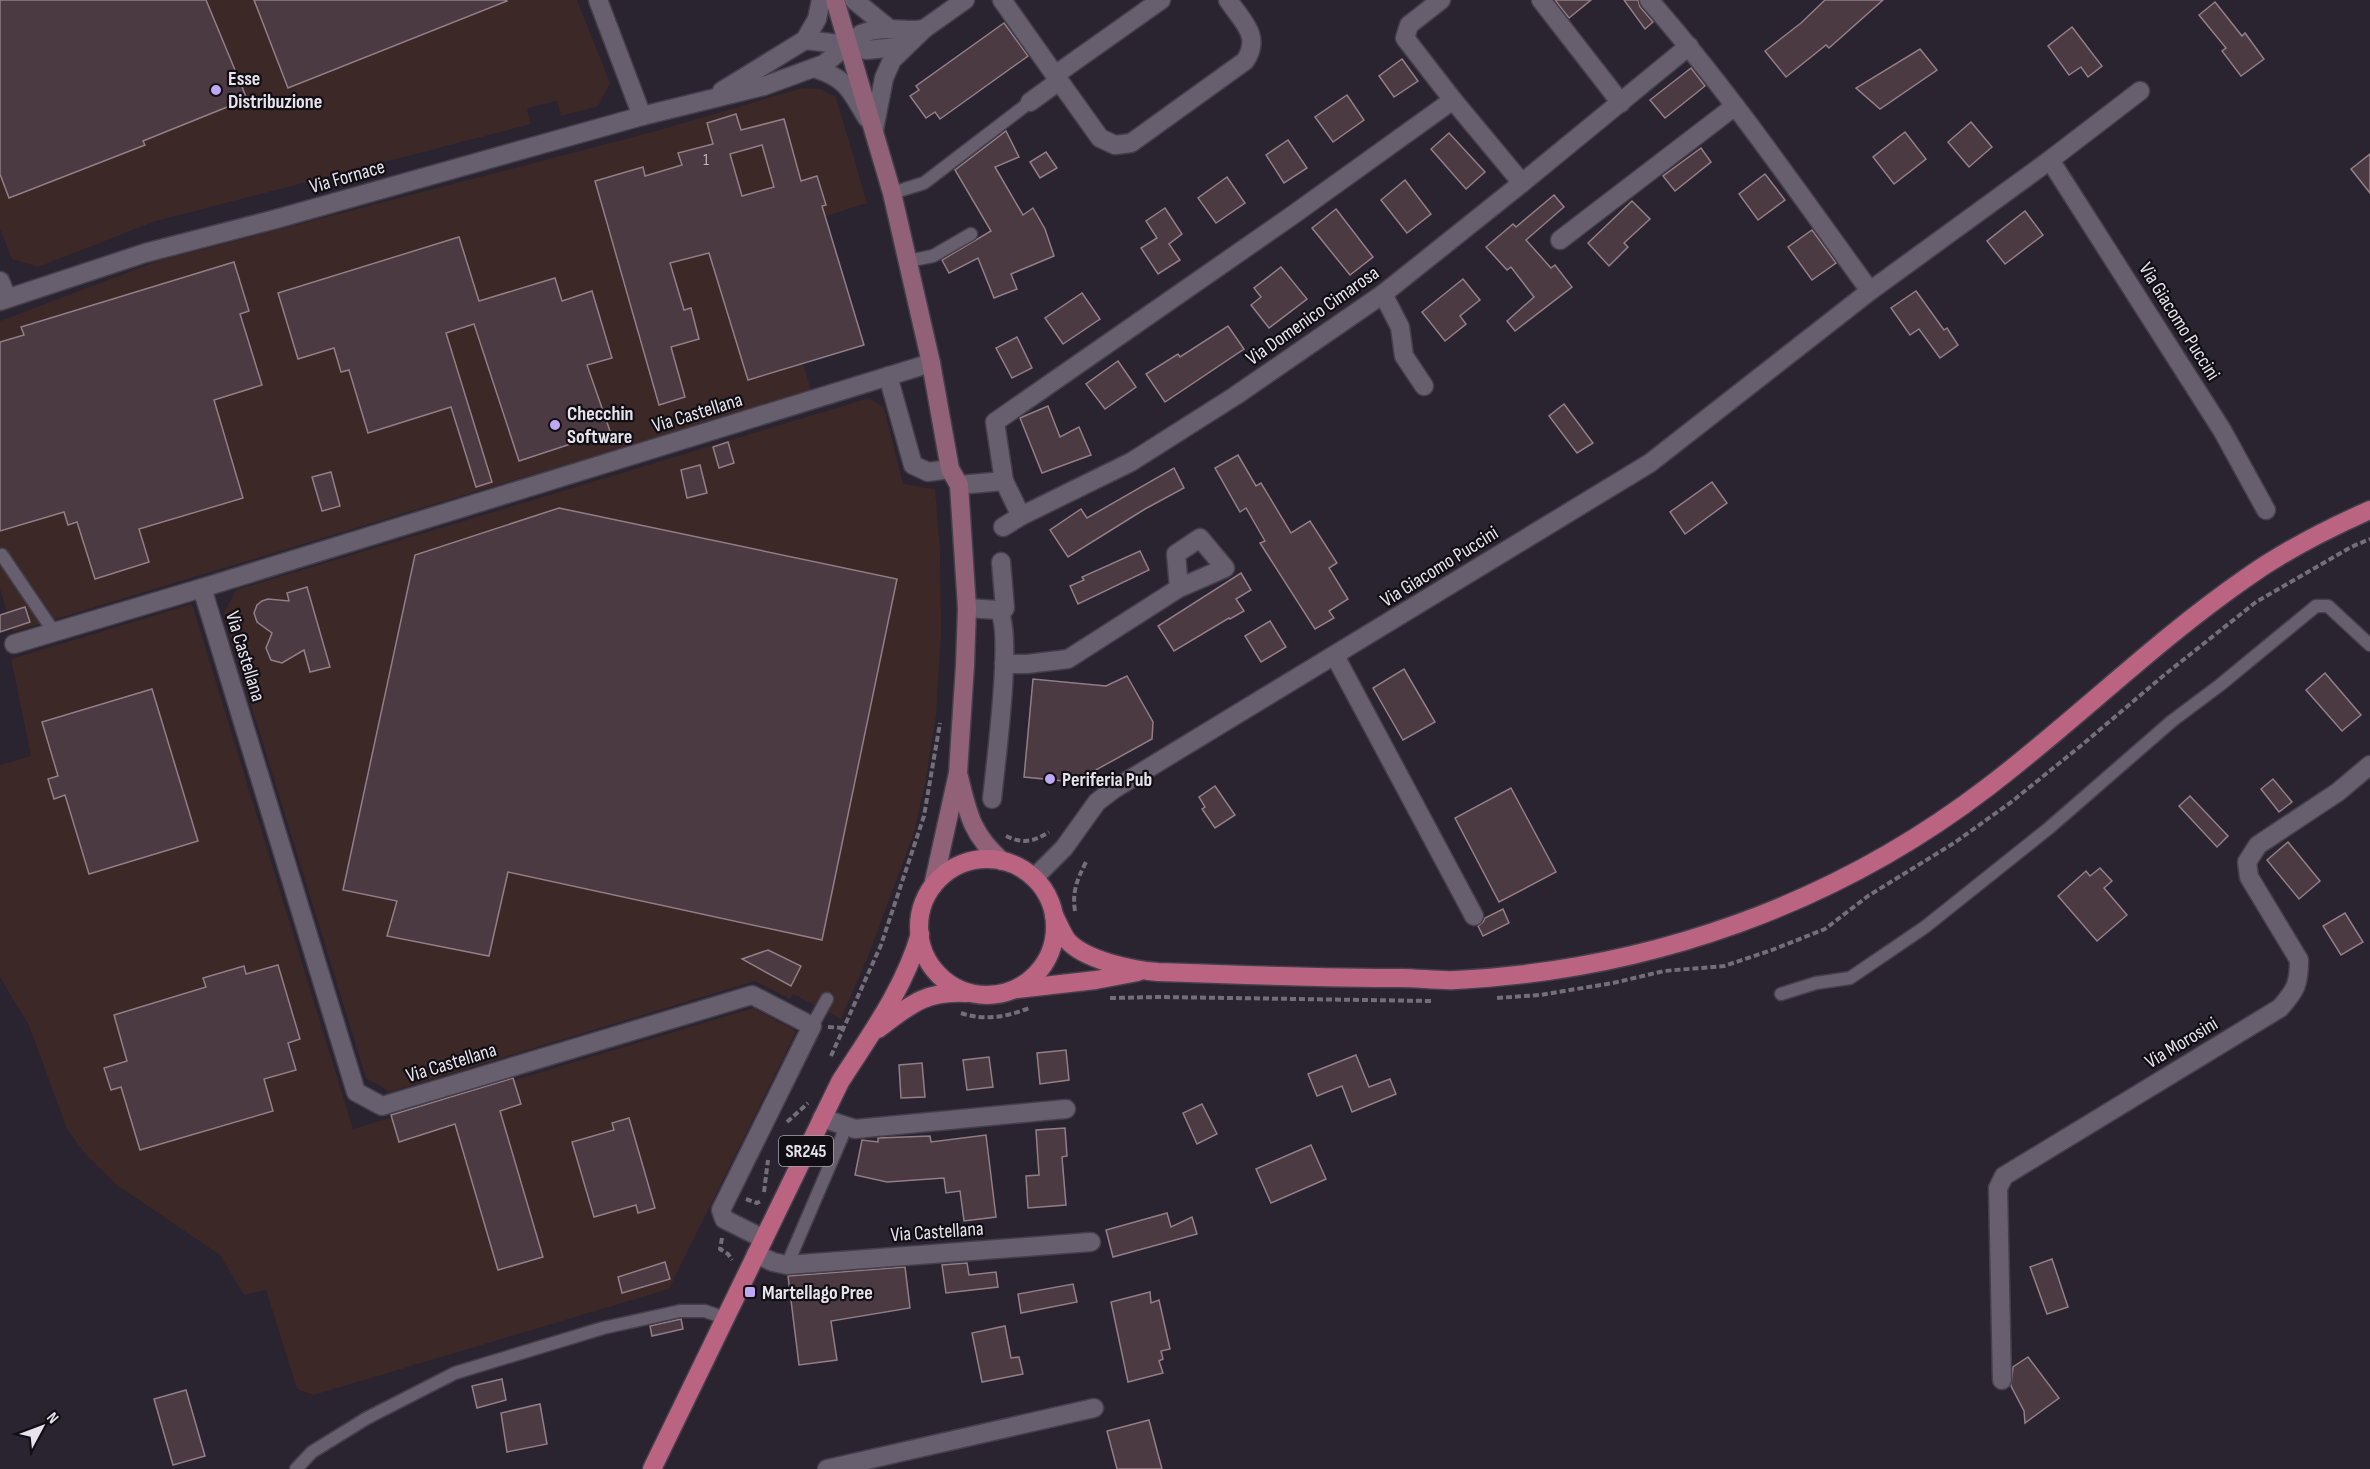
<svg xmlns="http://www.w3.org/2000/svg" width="2370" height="1469" font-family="'Sofia Sans Condensed',sans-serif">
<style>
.industrial{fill:#3b2827}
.building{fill:#4b3a42;stroke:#927e87;stroke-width:1.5;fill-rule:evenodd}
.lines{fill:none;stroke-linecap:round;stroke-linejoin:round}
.lane-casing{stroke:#453f4b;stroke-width:15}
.street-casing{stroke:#453f4b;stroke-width:21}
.secondary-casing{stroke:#453f4b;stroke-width:21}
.primary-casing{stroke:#453f4b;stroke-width:21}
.path{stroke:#746e7a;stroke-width:4;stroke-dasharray:6 3;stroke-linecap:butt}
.lane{stroke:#675e6e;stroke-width:12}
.street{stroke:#675e6e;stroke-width:18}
.secondary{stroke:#906177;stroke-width:18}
.primary{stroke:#ba6481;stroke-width:18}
.poi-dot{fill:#bfa9f4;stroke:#110e14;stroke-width:2}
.labels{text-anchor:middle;stroke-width:4.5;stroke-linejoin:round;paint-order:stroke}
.number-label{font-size:16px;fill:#c0b8c2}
.shield{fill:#110e14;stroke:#a7a2ab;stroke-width:1.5}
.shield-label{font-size:18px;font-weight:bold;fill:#e7e2ec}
.poi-label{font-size:20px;font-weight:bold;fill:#e7e2ec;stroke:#110e14;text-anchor:start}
.street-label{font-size:20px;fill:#e7e2ec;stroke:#110e14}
</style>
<rect width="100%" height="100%" fill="#2a2330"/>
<g class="industrial">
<path d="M0 0H577L610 83 598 106 561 116 557 101 532 107 527 109 531 124 156 221 38 267 12 259 0 229Z"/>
<path d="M802 88 821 89 836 97 867 203 764 236 811 390 13 632 0 589V321L158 261 656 131Z"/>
<path d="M869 398 884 408 903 484 935 489 940 550 941 635 936 716 925 784 913 836 869 954 841 1019 793 994 790 999 755 981 390 1092 366 1078 223 614 236 590Z"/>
<path d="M192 604 353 1129 753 1008 794 1030 795 1034 669 1289 314 1395 297 1389 266 1290 244 1295 220 1255 118 1186 86 1155 67 1129 29 1026 0 977V765L31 756 11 659Z"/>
</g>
<g class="building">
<path d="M0 0H206L247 99 143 141 145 145 9 198 0 174Z"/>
<path d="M254 0H506L507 1 288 88Z"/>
<path d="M1555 0H1591L1569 18Z"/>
<path d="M1624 0H1638L1640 7 1653 22 1645 29Z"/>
<path d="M1825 0H1883L1829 48 1826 45 1786 77 1765 51 1801 23Z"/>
<path d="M2215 2 2242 36 2245 33 2264 59 2241 76 2222 51 2226 48 2199 15Z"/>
<path d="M1004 23 1028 56 940 119 935 112 926 118 910 96 919 90 916 86Z"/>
<path d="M2072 27 2102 66 2088 77 2081 67 2069 75 2048 46Z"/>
<path d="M1920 49 1937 70 1880 109 1856 88Z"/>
<path d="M1402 59 1418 81 1394 97 1379 76Z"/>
<path d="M1691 68 1705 86 1665 118 1650 100Z"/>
<path d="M1347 95 1364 120 1333 142 1315 117Z"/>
<path d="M736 114 741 130 784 119 801 181 817 176 826 205 822 206 864 345 748 380 709 253 670 263 684 310 691 308 699 339 671 347 685 397 659 405 595 181 643 167 645 176 682 165 678 153 713 144 707 123ZM762 145 774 187 742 196 730 154Z"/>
<path d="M1971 122 1992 147 1969 167 1948 142Z"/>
<path d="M1006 131 1019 157 995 167 1023 215 1033 208 1045 229 1054 256 1011 274 1017 289 994 298 978 258 949 273 942 260 991 231 955 170Z"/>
<path d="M1905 132 1926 159 1894 184 1873 157Z"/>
<path d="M1449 133 1485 172 1466 189 1431 149Z"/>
<path d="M1288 140 1307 168 1284 183 1266 155Z"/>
<path d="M1701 148 1711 162 1675 191 1663 176Z"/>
<path d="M1046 152 1057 168 1040 178 1030 162Z"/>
<path d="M2370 154V193L2351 169Z"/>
<path d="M1765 174 1785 200 1758 220 1739 194Z"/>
<path d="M1227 177 1245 203 1216 223 1198 198Z"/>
<path d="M1405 180 1431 214 1407 233 1381 200Z"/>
<path d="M1554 195 1564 207 1526 240 1551 268 1555 265 1572 287 1515 331 1507 321 1534 297 1511 267 1507 270 1486 247 1513 224 1516 227Z"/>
<path d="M1632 201 1650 219 1624 243 1628 247 1609 266 1588 243Z"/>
<path d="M1165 208 1182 234 1169 244 1180 260 1158 274 1141 248 1157 238 1146 221Z"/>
<path d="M1336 209 1373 257 1350 275 1312 228Z"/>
<path d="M2025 211 2043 235 2005 264 1987 241Z"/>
<path d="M1812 230 1836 263 1812 280 1788 247Z"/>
<path d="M459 237 479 301 555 278 562 301 592 291 612 358 587 365 610 431 519 461 474 324 446 333 492 482 476 487 451 407 368 433 349 370 341 372 334 348 298 359 278 293Z"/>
<path d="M234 262 249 311 240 314 262 385 214 400 243 498 139 529 149 562 95 579 77 522 68 525 64 512 0 531V342L24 335 21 327Z"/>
<path d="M1281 267 1307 299 1269 328 1251 305 1261 297 1254 288Z"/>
<path d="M1463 279 1480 300 1460 316 1466 324 1445 341 1422 312Z"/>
<path d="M1916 291 1944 330 1947 328 1958 345 1940 358 1919 329 1910 335 1891 308Z"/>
<path d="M1082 293 1100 319 1063 344 1045 318Z"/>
<path d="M1228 326 1244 349 1165 402 1146 374 1178 354 1180 357Z"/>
<path d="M1017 337 1032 368 1012 378 996 348Z"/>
<path d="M1118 361 1136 387 1105 409 1086 384Z"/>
<path d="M1564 404 1593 443 1577 453 1549 416Z"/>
<path d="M1048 406 1060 437 1079 427 1091 455 1042 473 1020 418Z"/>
<path d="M728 442 734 463 719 468 713 447Z"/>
<path d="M1238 455 1256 486 1261 483 1291 533 1310 521 1337 563 1329 568 1348 599 1329 611 1334 618 1315 629 1260 543 1265 541 1246 508 1240 512 1215 468Z"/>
<path d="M700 465 707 493 687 498 681 470Z"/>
<path d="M1174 468 1184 488 1145 509 1068 557 1050 530 1081 509 1087 518Z"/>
<path d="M331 472 340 506 322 511 312 477Z"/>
<path d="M1712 482 1727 503 1685 534 1670 512Z"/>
<path d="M559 508 897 579 822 940 508 872 489 956 387 936 397 901 343 890 415 555Z"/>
<path d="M1140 551 1149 570 1078 604 1070 586 1084 580 1082 577Z"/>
<path d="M1241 573 1251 590 1236 599 1244 611 1230 619 1229 618 1174 651 1158 626Z"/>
<path d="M307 587 330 667 310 672 304 650 282 663 271 660 266 648 272 633 257 622 254 613 257 605 262 601 268 599 289 601 287 593Z"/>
<path d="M25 607 30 622 0 632V615Z"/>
<path d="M1270 621 1286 647 1261 662 1245 636Z"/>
<path d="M1404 669 1435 722 1403 740 1373 688Z"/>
<path d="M2325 673 2361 715 2342 731 2306 690Z"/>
<path d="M1127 676 1153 722 1152 739 1074 782 1024 777 1033 679 1106 686Z"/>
<path d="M152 689 198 841 89 874 65 795 54 799 48 779 58 776 42 722Z"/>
<path d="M2273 779 2292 802 2279 812 2261 789Z"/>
<path d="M1215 786 1235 815 1215 828 1202 809 1205 807 1199 797Z"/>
<path d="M1511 788 1556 872 1499 902 1455 818Z"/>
<path d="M2190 796 2228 836 2217 847 2179 806Z"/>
<path d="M2288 842 2320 881 2299 899 2267 860Z"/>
<path d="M2100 868 2112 881 2104 888 2127 915 2097 941 2058 896 2086 871 2090 876Z"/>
<path d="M1503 909 1509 923 1483 936 1478 926 1483 922 1485 918Z"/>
<path d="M2345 913 2363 942 2341 955 2323 926Z"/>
<path d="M768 950 801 966 791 986 742 959Z"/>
<path d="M278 965 300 1039 288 1043 296 1070 264 1079 273 1111 140 1150 121 1087 111 1090 104 1068 127 1061 114 1015 206 987 203 978 244 966 246 974Z"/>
<path d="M1066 1050 1069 1080 1040 1084 1037 1053Z"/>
<path d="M1356 1055 1369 1087 1390 1079 1396 1094 1352 1112 1342 1086 1317 1096 1308 1074Z"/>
<path d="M989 1057 993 1087 967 1090 963 1060Z"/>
<path d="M922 1063 925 1097 901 1098 899 1065Z"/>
<path d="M513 1078 521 1104 500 1111 543 1257 498 1270 455 1124 399 1142 391 1115Z"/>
<path d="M1202 1104 1217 1134 1197 1144 1183 1113Z"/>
<path d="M629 1118 655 1208 638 1213 636 1205 594 1217 572 1142 614 1130 612 1123Z"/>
<path d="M1065 1128 1067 1156 1062 1157 1066 1205 1028 1208 1026 1176 1039 1175 1036 1130Z"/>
<path d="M986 1135 996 1217 964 1221 960 1191 946 1193 944 1178 887 1182 855 1175 862 1140 878 1142V1138L930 1136 931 1142Z"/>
<path d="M1311 1145 1326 1179 1271 1203 1256 1169Z"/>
<path d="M1167 1213 1171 1227 1192 1217 1197 1234 1113 1257 1106 1230Z"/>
<path d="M2052 1259 2068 1307 2047 1314 2030 1267Z"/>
<path d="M665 1262 670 1279 622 1293 618 1277Z"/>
<path d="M967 1263 969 1275 996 1272 998 1287 946 1293 942 1265Z"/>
<path d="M905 1267 910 1308 831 1321 837 1360 799 1365 788 1276Z"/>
<path d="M1073 1284 1077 1302 1021 1313 1018 1294Z"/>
<path d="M1150 1292 1151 1303 1159 1300 1170 1349 1161 1351 1163 1359 1159 1361 1163 1373 1128 1382 1111 1302Z"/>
<path d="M681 1319 683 1329 652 1336 650 1326Z"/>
<path d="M1005 1326 1011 1358 1019 1357 1023 1374 982 1382 972 1333Z"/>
<path d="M2028 1357 2059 1398 2025 1423 2024 1411 2011 1386 2013 1367Z"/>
<path d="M502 1379 506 1400 477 1408 472 1386Z"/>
<path d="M186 1390 205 1456 173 1465 154 1399Z"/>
<path d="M540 1404 547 1444 507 1452 501 1413Z"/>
<path d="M1149 1420 1162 1469H1117L1107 1431Z"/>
</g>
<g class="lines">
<g class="lane-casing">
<g id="lane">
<path d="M892 193 924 183 1030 102"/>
<path d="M908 261 933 256 971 234"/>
<path d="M0 556 2 555 54 632"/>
<path d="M1781 994 1816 983 1850 978 1925 927 2049 828 2172 721 2220 685 2316 606H2328L2370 645"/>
<path d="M812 1026 827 999"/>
<path d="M787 1265 842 1137 844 1127"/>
<path d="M296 1469 312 1452 367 1418 455 1373 603 1328 680 1311H705L725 1318"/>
</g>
</g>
<g class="street-casing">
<g id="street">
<path d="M598 0 642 116"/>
<path d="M854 0 887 27"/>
<path d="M1002 0 1055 75 1161 0"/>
<path d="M1441 0 1409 25 1405 38 1453 100"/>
<path d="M1541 0 1621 103"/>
<path d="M1649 0C1729 91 1798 192 1870 291"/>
<path d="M805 40 848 45 866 50 906 46"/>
<path d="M814 68C848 79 850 90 867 118"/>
<path d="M1055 75 1100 138 1115 145 1131 143 1245 61C1262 36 1242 21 1228 0"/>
<path d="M722 91 805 40 817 19 821 0"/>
<path d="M1453 100 1522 183 1383 294 1235 396 1131 462 1021 516 1004 481 995 422 1290 217Z"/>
<path d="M1030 102 1059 81"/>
<path d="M874 130 884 78 892 60 924 29 965 0"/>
<path d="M2050 160 2222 430 2266 510"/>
<path d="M1522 183 1689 46"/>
<path d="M1560 240 1735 106"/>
<path d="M0 281 7 298"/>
<path d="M1383 294 1400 327 1404 356 1424 386"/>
<path d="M0 301 145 253 276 219 642 116 764 86 824 64 861 34C887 24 899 33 924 29"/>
<path d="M888 376 913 465 928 472 950 469"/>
<path d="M959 485 1004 481"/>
<path d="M1003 527 1021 516"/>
<path d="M1001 562 1005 608 1001 614"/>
<path d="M967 608 998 610C1014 629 995 768 992 799"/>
<path d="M14 644 202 588"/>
<path d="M1335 656 1474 916"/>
<path d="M1004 664H1027L1068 659 1179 588 1225 568 1200 538 1176 554 1179 588"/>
<path d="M1034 878 1064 848 1097 802 1114 789 1650 463 1870 291 2050 160 2140 91"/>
<path d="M822 1118 855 1129 1066 1109"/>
<path d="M764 1239 724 1219 721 1210 812 1026 752 995 382 1106 356 1092 202 588 931 363"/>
<path d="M756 1254 773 1262 787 1265 1091 1242"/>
<path d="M2002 1380 1998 1188 2004 1176 2280 1008C2296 990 2299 984 2299 960L2249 877 2247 862 2258 845 2338 792 2370 765"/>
<path d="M827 1469 1094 1408"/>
</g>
</g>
<g class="secondary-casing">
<g id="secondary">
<path d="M835 0 892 193 931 363 950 469 959 485 967 608 965 665 958 773 933 886"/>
<path d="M959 777C968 814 972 835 1002 861"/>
</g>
</g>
<g class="primary-casing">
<g id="primary">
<circle cx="987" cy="927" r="68"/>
<path d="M1054 915C1058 923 1062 933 1067 940 1084 960 1132 970 1158 972 1239 975 1320 978 1401 978 1419 978 1438 981 1456 980 1649 970 1834 905 1988 787 2076 720 2155 641 2246 578 2284 551 2327 529 2370 510"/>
<path d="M1017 989 1096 980 1138 972"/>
<path d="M878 1029C910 1005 924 991 966 993"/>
<path d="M652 1469 840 1082C870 1035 904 989 920 934"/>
</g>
</g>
<g class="path">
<path d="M1006 836C1023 844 1033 842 1049 832"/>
<path d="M1075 911C1072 891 1077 880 1086 862"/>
<path d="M1110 998 1161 997 1432 1001"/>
<path d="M1497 998 1540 995 1613 983 1664 971 1724 966 1772 950 1825 929 1868 896 1954 843 2010 803 2083 744 2163 676 2256 602 2351 547 2370 539"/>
<path d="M961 1013C984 1021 1007 1017 1029 1008"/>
<path d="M828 1027 844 1028"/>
<path d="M831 1056 881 945 924 816 940 723"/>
<path d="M787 1122 808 1103"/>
<path d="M764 1192 768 1160"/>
<path d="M746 1199 757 1203 761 1201"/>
<path d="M722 1238 720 1249 728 1254 732 1260"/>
</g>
<use href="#lane" class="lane"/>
<use href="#street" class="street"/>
<use href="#secondary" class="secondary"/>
<use href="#primary" class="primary"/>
</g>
<g class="poi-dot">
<circle cx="216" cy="90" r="6"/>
<circle cx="555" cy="425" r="6"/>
<circle cx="1050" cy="779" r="6"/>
<rect x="744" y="1286" width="12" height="12" rx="3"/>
</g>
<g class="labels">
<g class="number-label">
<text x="706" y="165">1</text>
</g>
<rect class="shield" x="779" y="1136" width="54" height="30" rx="4.5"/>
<g class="shield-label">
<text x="806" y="1157">SR245</text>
</g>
<g class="poi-label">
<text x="228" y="85">Esse<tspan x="228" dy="23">Distribuzione</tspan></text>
<text x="567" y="420">Checchin<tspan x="567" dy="23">Software</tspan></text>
<text x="1062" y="786">Periferia Pub</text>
<text x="762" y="1299">Martellago Pree</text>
</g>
<g class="street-label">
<text transform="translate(347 176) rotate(-16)" y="7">Via Fornace</text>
<text transform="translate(1312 315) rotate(-35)" y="7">Via Domenico Cimarosa</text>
<text transform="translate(2180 321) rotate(58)" y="7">Via Giacomo Puccini</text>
<text transform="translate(697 412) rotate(-17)" y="7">Via Castellana</text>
<text transform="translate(1439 566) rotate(-32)" y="7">Via Giacomo Puccini</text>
<text transform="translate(246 656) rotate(73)" y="7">Via Castellana</text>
<text transform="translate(2181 1042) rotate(-31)" y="7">Via Morosini</text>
<text transform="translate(451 1062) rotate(-17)" y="7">Via Castellana</text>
<text transform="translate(937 1231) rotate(-4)" y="7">Via Castellana</text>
</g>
</g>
<g transform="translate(42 1427) rotate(49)" stroke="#110e14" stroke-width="4.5" paint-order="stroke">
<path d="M0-4.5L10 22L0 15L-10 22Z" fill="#e7e2ec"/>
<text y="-9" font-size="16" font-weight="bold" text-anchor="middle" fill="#e7e2ec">N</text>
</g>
</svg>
